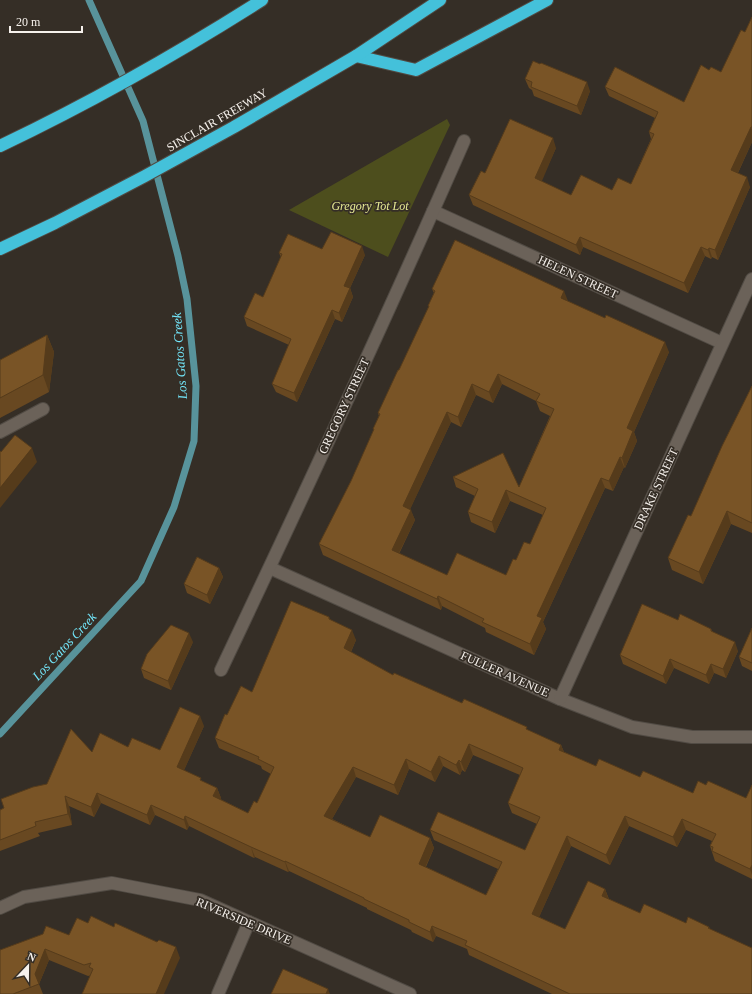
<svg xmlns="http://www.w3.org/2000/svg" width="752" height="994" font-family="'Times New Roman',serif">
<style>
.green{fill:#4d4e1d}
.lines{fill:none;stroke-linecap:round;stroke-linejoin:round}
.stream{stroke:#58939b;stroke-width:7}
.minor-casing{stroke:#514b44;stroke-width:14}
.highway-casing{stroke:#514b44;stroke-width:14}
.minor{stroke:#6b6259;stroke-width:12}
.highway{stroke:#44c1da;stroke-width:12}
.wall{fill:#684821;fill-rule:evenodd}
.shaded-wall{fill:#553b1b}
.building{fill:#795426;stroke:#553b1b;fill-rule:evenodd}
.labels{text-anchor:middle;stroke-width:3.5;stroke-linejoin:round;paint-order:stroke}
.street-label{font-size:12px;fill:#f6f1ec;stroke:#352e26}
.park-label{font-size:12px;font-style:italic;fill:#e7eb94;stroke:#352e26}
.water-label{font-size:13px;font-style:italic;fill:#73e7fb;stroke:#352e26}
</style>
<rect width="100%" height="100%" fill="#352e26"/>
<path class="green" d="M447 119 450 125 388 257 289 210Z"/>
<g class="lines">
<path class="stream" d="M0 734 141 581 174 507 194 441 196 386 187 299 178 256 143 121 89 0"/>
<g class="minor-casing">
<g id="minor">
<path d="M433 211 722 343"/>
<path d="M0 432 43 409"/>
<path d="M270 568 560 699 632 727 692 737H752"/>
<path d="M221 670C304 495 386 319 464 141"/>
<path d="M560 699 752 279"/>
<path d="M0 908 24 897 112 883 200 900 410 994"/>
<path d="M218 994 249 922"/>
</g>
</g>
<g class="highway-casing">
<g id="highway">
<path d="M356 56 416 70 547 0"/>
<path d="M0 146C90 103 177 54 262 0"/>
<path d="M0 249 55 223 145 176 234 127 356 56 440 0"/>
</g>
</g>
<use href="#minor" class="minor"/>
<use href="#highway" class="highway"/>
</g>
<g class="wall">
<path d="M752 17V142L738 173 750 187 718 260 712 257 711 259 705 256 688 293 583 247 580 255 473 205 469 195 485 173 556 148 541 181 571 195 612 190 631 184 651 139 649 132 655 118 609 96 605 87 684 102 709 70 721 72 745 32Z"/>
<path d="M525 79 590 91 581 115 534 96 532 90 529 88Z"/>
<path d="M322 249 365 255 350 288 353 297 342 322 335 319 297 402 276 392 272 384 289 345 247 326 244 317 263 297 281 257 279 253Z"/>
<path d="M432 289 568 302 669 352 634 432 637 441 625 468 624 467 613 491 605 488 543 622 546 629 534 655 486 632 485 628 442 606 441 610 323 555 319 544 351 481 374 430 373 429 379 416 378 413 399 370 429 307 428 306 434 293ZM502 384 536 401 540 411 550 416 519 487 453 477 456 487 475 496 468 512 471 522 495 533 510 501 543 515 530 544 516 560 506 575H447L399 554 415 520 410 509 451 422 461 427 476 395 493 403Z"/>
<path d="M47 335 54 352 49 392 0 418V360Z"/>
<path d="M752 386V533L731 524 703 584 672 570 668 558 691 516Z"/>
<path d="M219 568 223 577 210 604 187 593 184 584Z"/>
<path d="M329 617 330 620 356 640 351 652 393 675 528 730 561 745 564 752 596 766 640 777 693 793 706 785 746 798 752 785V879L715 861 710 846 712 841 686 830 677 847 629 826 610 865 571 846 539 917 565 929 605 889 609 899 640 913 686 923 709 927 752 994H552L469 955 467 949 436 936 433 942 412 932 411 930 367 909V908L289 871 288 872 255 857 254 858 189 826 187 830 155 815 150 825 101 803 94 817 69 806 72 825 38 833 40 836 0 851V810L4 808 47 784 92 752 128 747 160 750 204 726 184 770 202 781 217 788 221 798 220 799 248 813 257 803 271 774 262 769 261 766 219 748 215 738 227 715ZM473 755 520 775 508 803 512 813 537 824 525 850 430 830 434 840 498 869 486 895 426 867 434 848 430 838 370 837 332 819 356 777 398 795 409 769 435 782 443 766 460 775 462 770 465 772Z"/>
<path d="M678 620 711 629 712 631 738 651 726 678 714 673 709 684 674 668 666 684 623 664 620 655Z"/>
<path d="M752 628V671L742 666 739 657Z"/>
<path d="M193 642 171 690 144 678 141 669Z"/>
<path d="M88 923 180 958 88 976 49 960 39 984 43 994H0V950L69 935Z"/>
</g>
<g class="shaded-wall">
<path d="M587 82 590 91 581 115 577 106Z"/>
<path d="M751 127 752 129V142L735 179 731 170Z"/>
<path d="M553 138 556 148 539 188 535 178Z"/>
<path d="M747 177 750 187 718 260 715 250Z"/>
<path d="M580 237 583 247 580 255 576 245Z"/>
<path d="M362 246 365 255 350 288 353 297 342 322 339 313 344 286Z"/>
<path d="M701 247 705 256 688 293 684 283Z"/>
<path d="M709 248 712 257 711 259 708 250Z"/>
<path d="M564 291 568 301 561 298Z"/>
<path d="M332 310 335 319 297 402 294 393Z"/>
<path d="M47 335 54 352 49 392 43 375Z"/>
<path d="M665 342 669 352 634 432 637 441 625 468 622 458 627 428Z"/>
<path d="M498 374 502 384 493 403 489 392Z"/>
<path d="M472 384 476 395 461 427 458 417Z"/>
<path d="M447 412 451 422 407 516 403 506Z"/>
<path d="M32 448 37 462 0 508V488Z"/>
<path d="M620 457 624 467 613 491 609 481Z"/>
<path d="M601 478 605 488 543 622 546 629 534 655 530 644 537 616Z"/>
<path d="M506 490 510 501 495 533 492 522Z"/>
<path d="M411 510 415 520 395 561 392 550Z"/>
<path d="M727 511 731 524 703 584 699 572Z"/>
<path d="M219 568 223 577 210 604 207 595Z"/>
<path d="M438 596 442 606 441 610 437 599Z"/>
<path d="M352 630 356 640 348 658 344 648Z"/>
<path d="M189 633 193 642 171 690 168 681Z"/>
<path d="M735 642 738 651 726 678 723 669Z"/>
<path d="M670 659 674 668 666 684 663 676Z"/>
<path d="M711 664 714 673 709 684 706 675Z"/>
<path d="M200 716 204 726 181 777 177 767Z"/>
<path d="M469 744 473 755 465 772 461 762Z"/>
<path d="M561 745 565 755 559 750Z"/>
<path d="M439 756 443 766 435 782 431 772Z"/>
<path d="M406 759 409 769 398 795 394 785Z"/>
<path d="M459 760 462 770 460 775 456 765Z"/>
<path d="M353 767 356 777 328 826 324 816Z"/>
<path d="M217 788 221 798 217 806 213 796Z"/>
<path d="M97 793 101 803 94 817 91 807Z"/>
<path d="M65 796 69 806 72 825 68 814Z"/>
<path d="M151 805 155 815 150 825 147 815Z"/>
<path d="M185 816 189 826 187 830 184 820Z"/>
<path d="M625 816 629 826 610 865 606 855Z"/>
<path d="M682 819 686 830 677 847 673 837Z"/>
<path d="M567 836 571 846 536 924 532 914Z"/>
<path d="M430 838 434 848 422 874 419 864Z"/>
<path d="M251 847 255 857 254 858Z"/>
<path d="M285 861 289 871 288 872 285 862Z"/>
<path d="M752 865V875L750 869Z"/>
<path d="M605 889 609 900 602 896Z"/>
<path d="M432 926 436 936 433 942 430 932Z"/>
<path d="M176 947 180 958 164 994H156Z"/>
<path d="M45 949 49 960 39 984 35 974Z"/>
<path d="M328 989 330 994H326Z"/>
</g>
<g class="building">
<path d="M752 17V127H751L731 170 747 177 715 250 709 248 708 250 701 247 684 283 580 237 576 245 469 195 481 171 485 173 510 119 553 138 535 178 571 195 581 175 612 190 618 178 631 184 654 134 649 132 658 112 605 87 615 67 684 102 701 65 709 70 711 67 721 72 741 30 745 32Z"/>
<path d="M533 61 540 64 541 63 587 82 577 106 531 87 532 82 525 79Z"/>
<path d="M331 232 362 246 344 286 350 288 339 313 332 310 294 393 272 384 291 339 244 317 255 293 263 297 282 254 279 253 288 234 322 249Z"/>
<path d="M455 240 564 291 561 298 605 318 606 315 665 342 627 428 633 431 622 458 620 457 609 481 601 478 537 616 542 618 530 644 482 622 484 619 438 596 437 599 319 544 351 481 374 429H373L380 414 378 413 398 370H399L429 306H428L435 291 432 289ZM498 374 540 394 536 401 554 409 519 487 503 453 453 477 478 489 468 512 492 522 506 490 546 508 530 544 524 542 516 560 513 559 506 575 457 553 447 575 392 550 411 510 403 506 447 412 458 417 472 384 489 392Z"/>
<path d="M47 335 43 375 0 398V360Z"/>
<path d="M752 386V523L727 511 699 572 668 558 688 515 691 516 722 446Z"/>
<path d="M15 435 32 448 0 488V451L1 452Z"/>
<path d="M197 557 219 568 207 595 184 584Z"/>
<path d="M291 601 329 617V619L352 630 344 648 393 675 394 673 462 703 464 699 527 727 526 729 561 745 559 750 596 766 599 759 640 777 643 771 693 793 698 781 706 785 708 781 746 798 752 785V865L750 869 712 851 713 847 710 846 716 834 682 819 673 837 625 816 606 855 567 836 532 914 565 929 588 881 605 889 602 896 640 913 644 904 686 923 688 917 709 927 708 928 752 948V994H570L465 945 467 941 432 926 430 932 409 922V920L364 899V898L285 861V862L251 847 185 816 184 820 151 805 147 815 97 793 91 807 65 796 68 814 35 822 36 826 0 840V810L4 808 1 799 33 787 47 784 71 729 92 752 100 733 128 747 132 738 160 750 180 707 200 716 177 767 201 778 200 780 217 788 213 796 248 813 254 801 257 803 274 767 258 759 259 757 215 738 225 714 227 715 241 686 252 692ZM469 744 523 768 508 803 540 817 525 850 438 812 430 830 502 862 486 895 419 864 430 838 380 815 370 837 324 816 353 767 394 785 406 759 431 772 439 756 456 765 459 760 461 762Z"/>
<path d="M642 604 678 620 680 614 711 629V631L735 642 723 669 711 664 706 675 670 659 663 676 620 655Z"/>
<path d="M171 625 189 633 168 681 141 669 147 654Z"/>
<path d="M752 628V663L739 657Z"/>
<path d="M91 916 114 927 115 923 157 942 159 940 176 947 156 994H82L93 969 89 967 91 963 84 965 45 949 35 974 39 984 13 994H0V950L43 934 46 926 69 935 77 918 88 923Z"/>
<path d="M283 969 328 989 326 994H271Z"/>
</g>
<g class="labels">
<g class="street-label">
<text transform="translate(217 120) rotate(-30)" y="4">SINCLAIR FREEWAY</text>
<text transform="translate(578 277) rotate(25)" y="4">HELEN STREET</text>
<text transform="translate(344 406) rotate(-65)" y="4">GREGORY STREET</text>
<text transform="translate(656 489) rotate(-65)" y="4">DRAKE STREET</text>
<text transform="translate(505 674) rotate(24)" y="4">FULLER AVENUE</text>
<text transform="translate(244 921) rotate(23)" y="4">RIVERSIDE DRIVE</text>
</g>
<g class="park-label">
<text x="370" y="210">Gregory Tot Lot</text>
</g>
<g class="water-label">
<text transform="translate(179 356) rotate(-94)" y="5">Los Gatos Creek</text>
<text transform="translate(64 646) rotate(-47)" y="5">Los Gatos Creek</text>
</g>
</g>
<g transform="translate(28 966) rotate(22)" stroke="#352e26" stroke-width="3" paint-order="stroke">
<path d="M0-3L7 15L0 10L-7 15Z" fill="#f6f1ec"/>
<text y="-6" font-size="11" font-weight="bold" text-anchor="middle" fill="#f6f1ec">N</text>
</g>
<path d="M10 26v6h72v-6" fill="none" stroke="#f6f1ec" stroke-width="2"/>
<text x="16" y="26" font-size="12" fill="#f6f1ec" stroke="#352e26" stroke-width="3" paint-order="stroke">20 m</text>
</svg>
